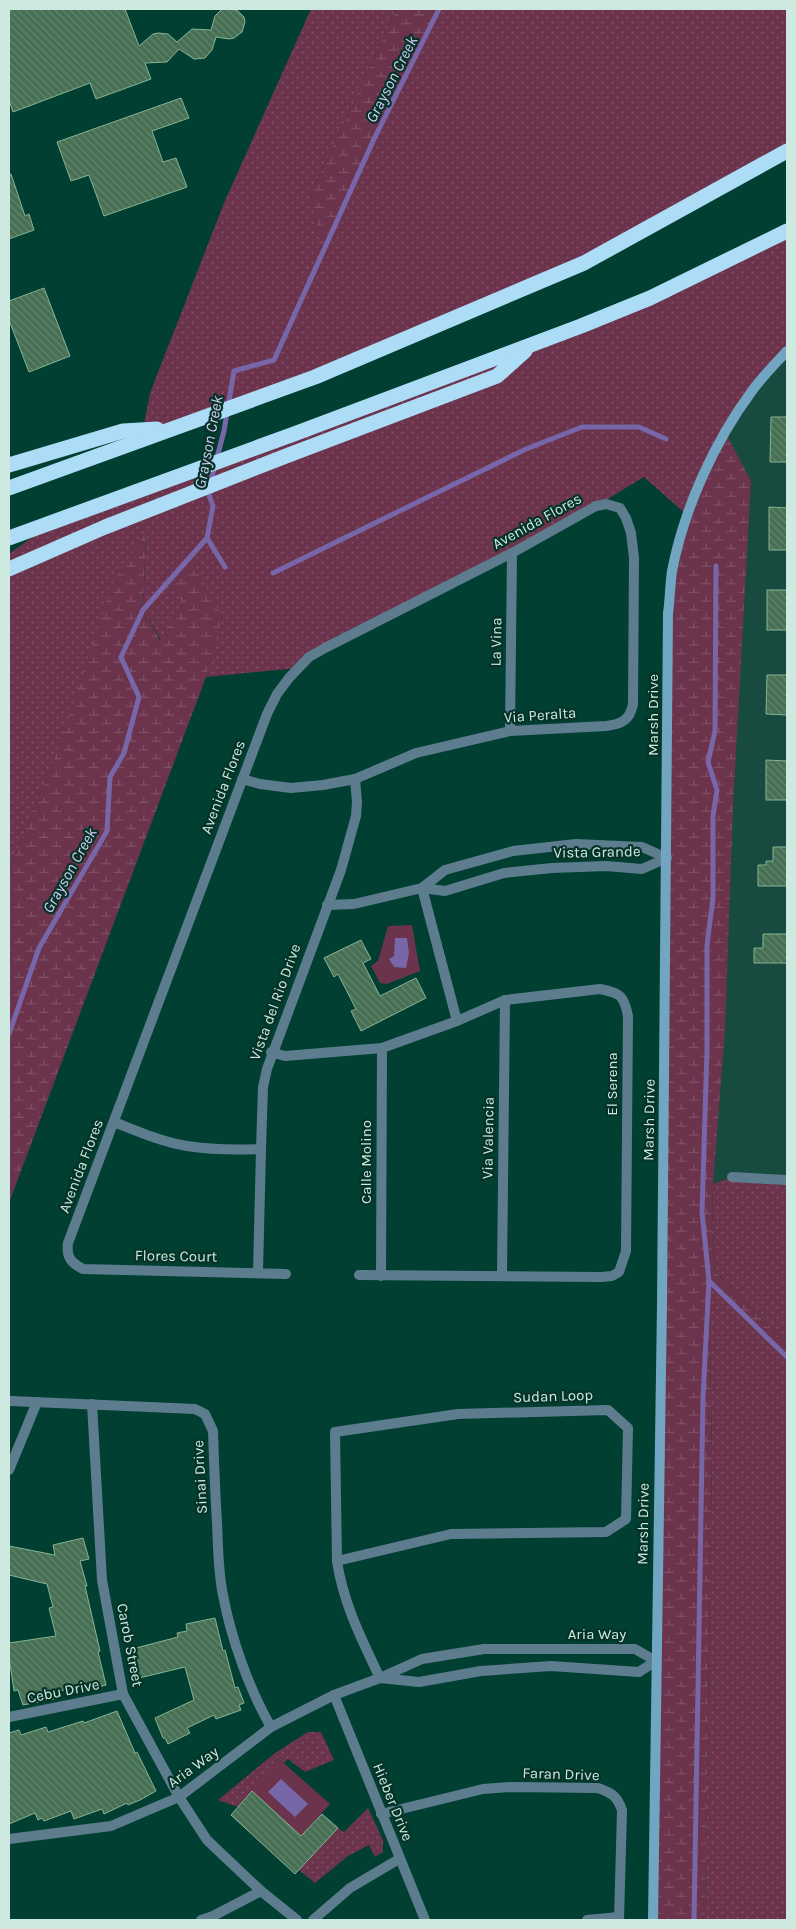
<svg xmlns="http://www.w3.org/2000/svg" width="796" height="1929" font-family="Karla,sans-serif">
<style>
.built{fill:#174b3f}
.grass{fill:url(#grass-dots)}
.wetland{fill:url(#wetland-marsh)}
.pitch{fill:#6b334c}
.water{fill:#7767a9}
.lines{fill:none;stroke-linecap:round;stroke-linejoin:round}
.stream{stroke:#7767a9;stroke-width:5}
.building{fill:url(#building-back-hatch);stroke:#88b394}
.street{stroke:#5d7d8f;stroke-width:10}
.secondary{stroke:#71a5c1;stroke-width:10}
.highway{stroke:#addcf6;stroke-width:15}
.labels{text-anchor:middle;stroke-width:4.5;stroke-linejoin:round;paint-order:stroke}
.street-label{font-size:15px;fill:#ceeae0;stroke:#053328}
.water-label{font-size:16px;font-style:italic;fill:#d3cdf3;stroke:#053328}
</style>
<defs>
<pattern id="grass-dots" width="8" height="8" patternUnits="userSpaceOnUse" patternTransform="scale(1.25)"><rect width="8" height="8" fill="#6b334c"/><path d="M2 2h.1M6 6h.1" fill="none" stroke="#7f5166" stroke-width="1.8" stroke-linecap="round"/></pattern>
<pattern id="wetland-marsh" width="20" height="14" patternUnits="userSpaceOnUse" patternTransform="scale(1.25)"><rect width="20" height="14" fill="#6b334c"/><path d="M1 5h8M5 5V1M11 12h8M15 12V8" fill="none" stroke="#7f5166"/></pattern>
<pattern id="building-back-hatch" width="6" height="6" patternUnits="userSpaceOnUse" patternTransform="scale(1.25)"><rect width="6" height="6" fill="#476f54"/><path d="M-1 5l2 2M0 0l6 6M5-1l2 2" fill="none" stroke="#60846c"/></pattern>
</defs>
<rect width="100%" height="100%" fill="#003f32"/>
<path class="built" d="M787 351V1180L732 1177 713 1184 725 432Z"/>
<g class="grass">
<path d="M311 9H397L311 194 322 255 374 139 439 9H787V151L584 263 141 440 150 393 224 203Z"/>
<path d="M787 230V351L725 432 688 516 644 477 596 506 298 668 206 677 222 616 183 604 161 640 143 610 146 534 9 870V554L49 525 581 326Z"/>
<path d="M732 1177 787 1180V1345L715 1271 712 1233 713 1184Z"/>
<path d="M709 1281 787 1357V1920H705L712 1456Z"/>
<path d="M308 1732H321L334 1760 305 1772 288 1759 284 1763 278 1758 238 1807 218 1800 275 1753Z"/>
<path d="M368 1808 383 1840V1852L375 1857 369 1845 348 1856 315 1883 299 1870 338 1828 344 1832Z"/>
</g>
<g class="wetland">
<path d="M397 9H439L374 139 322 256 311 194Z"/>
<path d="M725 432 751 481 733 806 725 1031 713 1184 712 1233 715 1271 787 1345V1357L709 1282 712 1456 705 1920H654L668 613 688 516Z"/>
<path d="M146 533 143 610 160 640 183 604 170 580 191 558 222 617 206 677 9 1203V870L60 744 113 582Z"/>
</g>
<g class="pitch">
<path d="M412 925 420 971 387 984 380 983 371 966 378 961 388 926Z"/>
<path d="M278 1758 330 1804 301 1836 249 1790Z"/>
</g>
<g class="water">
<path d="M395 938H407L409 953 406 968 394 967 389 959 394 956Z"/>
<path d="M281 1779 308 1804 295 1817 268 1792Z"/>
</g>
<g class="lines">
<g class="stream">
<path d="M207 538 225 567"/>
<path d="M273 573 526 449 582 427H639L666 439"/>
<path d="M9 1034 39 948 107 831 110 777 124 753 139 697 121 657 143 610 207 538 213 506 208 492 224 431 234 371 274 360 374 139 439 9"/>
<path d="M709 1281 787 1357"/>
<path d="M694 1920 703 1397 709 1281 702 1212 707 1050V945L713 898V816L717 790 708 762 715 731 716 566"/>
</g>
</g>
<g class="building">
<path d="M9 9H125L139 46 153 34 158 33 168 34 177 42 192 29 211 30 215 16 222 9 237 10 244 17 245 22 242 32 234 38 229 39 216 37 212 50 205 58 194 59 179 49 167 62 145 63 151 79 96 99 90 83 13 112 9 100Z"/>
<path d="M181 98 189 118 152 131 163 162 176 158 187 187 104 216 89 175 71 181 57 142Z"/>
<path d="M9 174H11L25 216 29 214 34 230 9 239Z"/>
<path d="M44 288 70 356 29 372 9 320V301Z"/>
<path d="M771 417H787V462H770Z"/>
<path d="M769 507 787 508V550H769Z"/>
<rect x="767" y="590" width="20" height="40"/>
<path d="M767 675H787V715L766 714Z"/>
<path d="M766 760 787 761V800H766Z"/>
<path d="M773 847H787V886H758V865H766V861H773Z"/>
<path d="M763 934H787V963H754V948H763Z"/>
<path d="M361 940 371 959 363 963 380 996 416 978 426 998 361 1031 351 1011 356 1009 338 974 334 977 324 958Z"/>
<path d="M83 1538 89 1559 80 1561 87 1586H85L100 1651 98 1652 106 1685 84 1691 83 1685 53 1693 54 1699 23 1705 18 1690 14 1691 9 1657V1643L56 1636 49 1608 53 1607 47 1584 9 1575V1546L55 1555 53 1545Z"/>
<path d="M215 1618 223 1651 225 1650 235 1688 238 1687 244 1703 239 1705 241 1710 216 1719 214 1715 187 1728 190 1733 168 1744 165 1738H163L155 1718 194 1700 185 1667 139 1678 132 1649 178 1637 177 1633 187 1631 186 1624Z"/>
<path d="M117 1711 135 1753 137 1752 156 1791 140 1800 128 1805 127 1803 104 1814 102 1809 74 1819 71 1811 44 1821 42 1818 38 1820 35 1813 9 1824V1733L19 1730 21 1735 46 1727 48 1732 83 1721 84 1723Z"/>
<path d="M252 1791 301 1836 322 1814 338 1828 295 1874 231 1815Z"/>
</g>
<g class="lines">
<g class="street">
<path d="M510 731 512 553"/>
<path d="M242 779 260 784 291 788 323 785 355 779 416 753 510 731 606 726C622 724 630 720 633 704L634 558 631 533 626 518 620 508 606 504 596 506 512 553 325 648 309 657 289 678 277 694 267 714 68 1243C66 1257 71 1263 83 1269L286 1274"/>
<path d="M576 844 642 847 667 858 642 869 606 866 552 868 504 873 445 891 422 888 445 870 513 851Z"/>
<path d="M327 905 354 904 422 888 457 1021"/>
<path d="M271 1052 285 1056 382 1048 457 1021 505 1000 600 989C621 993 624 996 628 1016L626 1251 619 1272 612 1276 602 1277 359 1275"/>
<path d="M114 1122C137 1131 162 1142 187 1146 212 1150 236 1150 261 1149"/>
<path d="M732 1177 787 1180"/>
<path d="M258 1272 261 1149 263 1087 267 1069 341 870 356 816 357 802 355 779"/>
<path d="M502 1275 505 1000"/>
<path d="M381 1276 382 1048"/>
<path d="M11 1401 195 1409 205 1414 213 1431C214 1461 215 1492 217 1522 218 1546 218 1571 223 1595 231 1638 249 1689 271 1727"/>
<path d="M92 1404 102 1580 123 1694 179 1797 207 1840 261 1891 297 1920"/>
<path d="M608 1410 628 1428 626 1519 606 1532 451 1534 337 1561 335 1432 458 1414Z"/>
<path d="M9 1470 37 1402"/>
<path d="M484 1649H635L656 1661 639 1672 551 1666 481 1671 419 1682 380 1678 422 1659Z"/>
<path d="M334 1695 425 1920"/>
<path d="M9 1717 123 1694"/>
<path d="M381 1814 483 1789 510 1787 598 1788C612 1793 617 1796 622 1810L619 1920"/>
<path d="M9 1839 111 1826 179 1797 271 1727 334 1695 380 1678C362 1640 343 1603 337 1561"/>
<path d="M201 1920 213 1916 261 1891"/>
<path d="M313 1920 350 1888 399 1859"/>
<path d="M587 1920 619 1917"/>
</g>
<path class="secondary" d="M653 1920 662 1304 668 613C670 600 670 585 672 571 684 509 714 442 752 391 762 377 775 364 787 351"/>
<g class="highway">
<path d="M9 465 123 431 157 429"/>
<path d="M9 488 315 377 584 263 787 151"/>
<path d="M9 538 294 434 581 326 650 298 787 231"/>
<path d="M9 569 105 527 286 456 497 376 525 351"/>
</g>
</g>
<g class="labels">
<g class="street-label">
<text transform="translate(537 521) rotate(-29)" y="5">Avenida Flores</text>
<text transform="translate(496 642) rotate(-89)" y="5">La Vina</text>
<text transform="translate(540 715) rotate(-4)" y="5">Via Peralta</text>
<text transform="translate(653 715) rotate(-90)" y="5">Marsh Drive</text>
<text transform="translate(223 787) rotate(-69)" y="5">Avenida Flores</text>
<text transform="translate(597 852) rotate(-1)" y="5">Vista Grande</text>
<text transform="translate(275 1002) rotate(-70)" y="5">Vista del Rio Drive</text>
<text transform="translate(612 1084) rotate(-90)" y="5">El Serena</text>
<text transform="translate(649 1120) rotate(-89)" y="5">Marsh Drive</text>
<text transform="translate(488 1138) rotate(-89)" y="5">Via Valencia</text>
<text transform="translate(366 1162) rotate(-90)" y="5">Calle Molino</text>
<text transform="translate(81 1166) rotate(-69)" y="5">Avenida Flores</text>
<text transform="translate(176 1256) rotate(1)" y="5">Flores Court</text>
<text transform="translate(553 1396) rotate(-2)" y="5">Sudan Loop</text>
<text transform="translate(200 1477) rotate(-93)" y="5">Sinai Drive</text>
<text transform="translate(643 1524) rotate(-89)" y="5">Marsh Drive</text>
<text x="597" y="1639">Aria Way</text>
<text transform="translate(130 1645) rotate(79)" y="5">Carob Street</text>
<text transform="translate(63 1691) rotate(-11)" y="5">Cebu Drive</text>
<text transform="translate(193 1767) rotate(-36)" y="5">Aria Way</text>
<text transform="translate(561 1774) rotate(2)" y="5">Faran Drive</text>
<text transform="translate(393 1802) rotate(68)" y="5">Hieber Drive</text>
</g>
<g class="water-label">
<text transform="translate(391 79) rotate(-63)" y="6">Grayson Creek</text>
<text transform="translate(208 442) rotate(-79)" y="6">Grayson Creek</text>
<text transform="translate(69 870) rotate(-61)" y="6">Grayson Creek</text>
</g>
</g>
<rect width="796" height="1929" fill="none" stroke="#ceeae0" stroke-width="20"/>
</svg>
